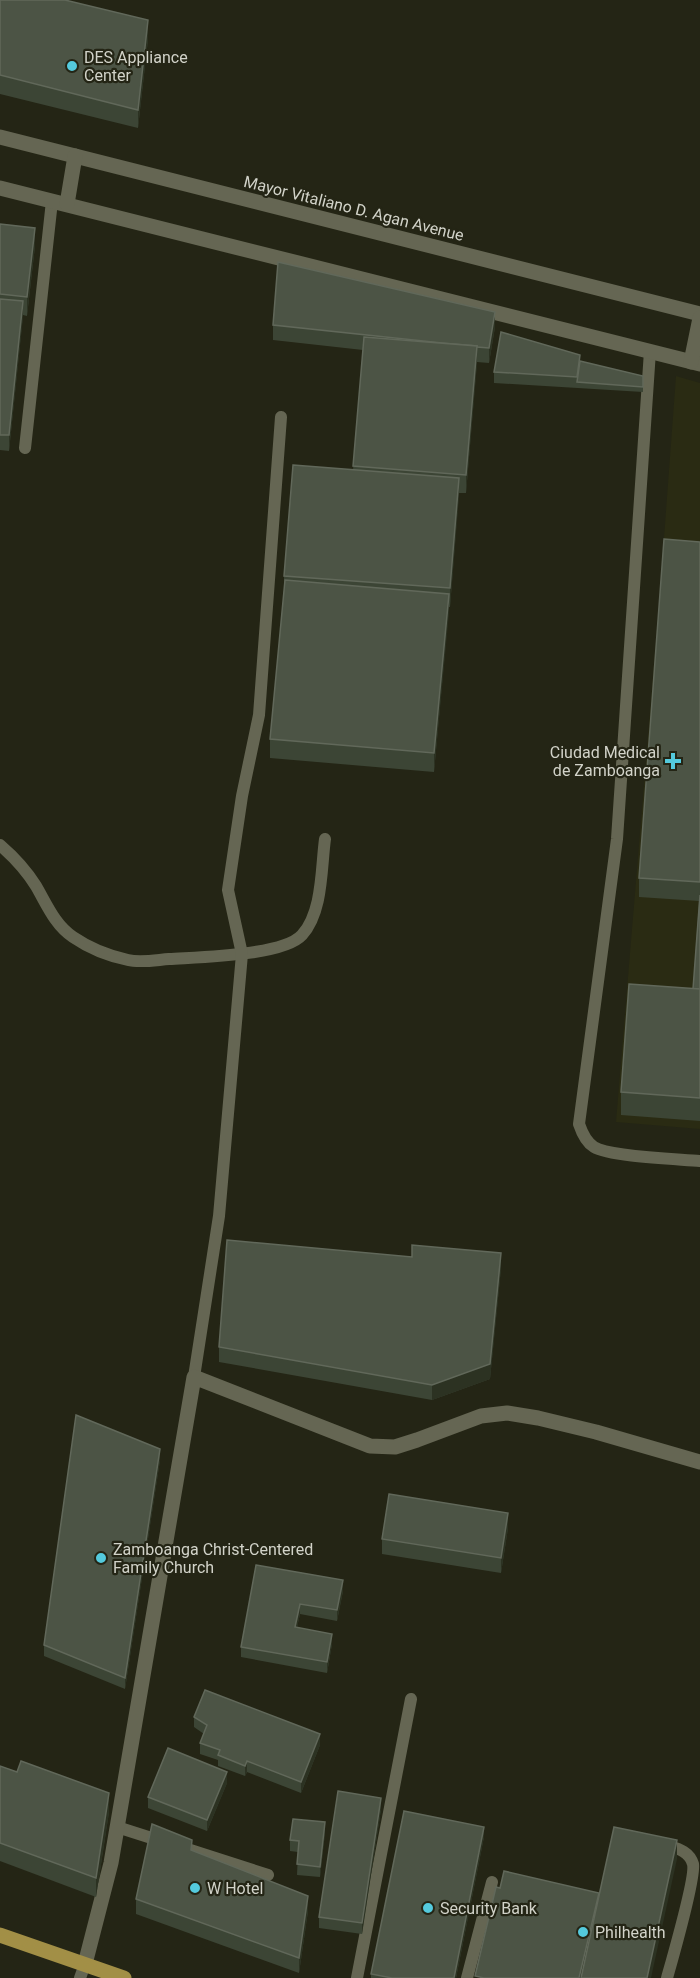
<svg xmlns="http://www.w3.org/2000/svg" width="700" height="1978" font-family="Roboto,sans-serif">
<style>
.built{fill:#2a2b13}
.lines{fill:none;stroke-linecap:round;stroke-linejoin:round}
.service{stroke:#656653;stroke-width:12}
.minor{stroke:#656653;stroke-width:15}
.secondary{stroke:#656653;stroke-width:15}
.primary{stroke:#a28f46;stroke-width:15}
.wall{fill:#3c4535}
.shaded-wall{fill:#2c3222}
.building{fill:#4c5445;stroke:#61685a;stroke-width:1.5}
.poi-dot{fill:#54cadd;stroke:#242515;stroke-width:2}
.labels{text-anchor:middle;stroke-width:4.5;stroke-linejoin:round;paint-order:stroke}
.poi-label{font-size:16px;fill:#d2d3c9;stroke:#242515;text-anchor:start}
.street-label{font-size:16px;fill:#d2d3c9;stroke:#242515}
</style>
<rect width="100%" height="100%" fill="#242515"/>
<path class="built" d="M676 376 700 383V1129L616 1122 660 592Z"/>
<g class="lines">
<g class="service">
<path d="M650 351 617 839 579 1124C582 1133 586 1142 594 1147 610 1157 678 1159 700 1161"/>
<path d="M25 448 52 201"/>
<path d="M0 845C14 857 26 870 36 886 47 905 55 925 73 937 89 948 109 956 128 960 140 963 156 960 169 959 198 957 283 956 302 935 323 912 321 868 325 839"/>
<path d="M194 1377 219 1216 242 954 228 890 242 796 259 715 281 417"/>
<path d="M117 1827 164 1842"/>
<path d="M664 1844C675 1848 689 1850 693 1864 696 1877 672 1960 667 1978"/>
<path d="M181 1847 268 1875"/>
<path d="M80 1978 85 1964"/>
<path d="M357 1978 411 1699"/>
<path d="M467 1978 492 1882"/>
</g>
<path class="minor" d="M85 1964 111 1863 194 1377 370 1446 395 1447 417 1440 481 1416 507 1413 538 1418 596 1432 700 1462"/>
<g class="secondary">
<path d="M0 137 700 314"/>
<path d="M0 188 700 364"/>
<path d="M67 204 75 156"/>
<path d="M691 362 700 318"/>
</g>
<path class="primary" d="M0 1935 124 1978"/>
</g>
<g class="wall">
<path d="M0 0 148 39 138 128 0 94Z"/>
<path d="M0 224 35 246 27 316 23 315 9 451 0 450Z"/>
<path d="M273 325 495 327 489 363 477 362 466 493H459L450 607H449L434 772 270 758V739L284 591V576L353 470 363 350 273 340Z"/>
<path d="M580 361 643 376V392L494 383V372Z"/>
<path d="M700 542V1121L621 1115V1092L693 989 699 901 639 897V878Z"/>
<path d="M501 1268 490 1379 432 1400 219 1362V1347Z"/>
<path d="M160 1460 125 1689 44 1656V1645Z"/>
<path d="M508 1528 501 1573 382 1554V1539Z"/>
<path d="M256 1565 343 1591 337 1621 300 1614 297 1627 332 1644 327 1673 241 1657V1647Z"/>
<path d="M194 1717 320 1745 301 1793 247 1772 245 1776 218 1766V1760L200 1754V1743L204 1734 194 1727Z"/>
<path d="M0 1766 109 1812 96 1897 0 1861Z"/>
<path d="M227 1783 207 1831 148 1808V1797Z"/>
<path d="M381 1809 362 1934 319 1928V1917Z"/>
<path d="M325 1833 320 1877 297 1875 298 1852 290 1851V1840Z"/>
<path d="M484 1837 456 1978H371V1974Z"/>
<path d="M192 1851 308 1911 299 1973 136 1914V1899Z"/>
</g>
<g class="shaded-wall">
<path d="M148 20V39L138 128V110Z"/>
<path d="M35 228V246L27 316V297Z"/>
<path d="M23 301V317L9 451V435Z"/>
<path d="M495 312V327L489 363V348Z"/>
<path d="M477 346V364L466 493V475Z"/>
<path d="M459 478V497L450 607V588Z"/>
<path d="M449 594V613L434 772V753Z"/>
<path d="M501 1253V1268L490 1379 432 1400V1385Z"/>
<path d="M160 1449V1460L125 1689V1678Z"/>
<path d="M508 1513V1528L501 1573V1558Z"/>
<path d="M343 1580V1591L337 1621V1610Z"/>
<path d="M300 1604V1614L295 1637V1627Z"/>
<path d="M332 1634V1644L327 1673V1662Z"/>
<path d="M320 1734V1745L301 1793V1782Z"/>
<path d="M247 1761V1772L245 1776V1766Z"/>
<path d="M227 1772V1783L207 1831V1820Z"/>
<path d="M109 1793V1812L96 1897V1878Z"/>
<path d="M381 1798V1809L362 1934V1923Z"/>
<path d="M325 1822V1833L320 1877V1867Z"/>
<path d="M484 1827V1837L456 1978H454Z"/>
<path d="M677 1840V1859L651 1978H647Z"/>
<path d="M599 1893V1908L582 1978H579Z"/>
<path d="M308 1896V1911L299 1973V1958Z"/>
</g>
<g class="building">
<path d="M0 0H65L148 20 138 110 0 75Z"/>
<path d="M0 224 35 228 27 297 0 294Z"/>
<path d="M278 262 495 312 489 348 477 347V346L442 343 273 325Z"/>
<path d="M0 299 23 301 9 435H0Z"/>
<path d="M501 332 580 355 577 377 494 372Z"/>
<path d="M364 337 477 346 466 475 353 466Z"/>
<path d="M580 361 643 376V387L577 382Z"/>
<path d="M293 465 459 478 450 588 284 576Z"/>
<path d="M664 539 700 542V882L639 878Z"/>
<path d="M285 580 449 594 434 753 270 739Z"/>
<path d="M700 895V989H693Z"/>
<path d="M629 984 700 989V1098L621 1092Z"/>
<path d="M227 1240 412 1257V1245L501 1253 490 1364 432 1385 219 1347Z"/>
<path d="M76 1415 160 1449 125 1678 44 1645Z"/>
<path d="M389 1494 508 1513 501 1558 382 1539Z"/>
<path d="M256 1565 343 1580 337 1610 300 1604 295 1627 332 1634 327 1662 241 1647Z"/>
<path d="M205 1690 320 1734 301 1782 247 1761 245 1766 218 1755 220 1750 200 1743 207 1725 194 1717Z"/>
<path d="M168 1748 227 1772 207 1820 148 1797Z"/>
<path d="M21 1761 109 1793 96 1878 0 1843V1766L17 1772Z"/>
<path d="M338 1791 381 1798 362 1923 319 1917Z"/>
<path d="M404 1811 484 1827 454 1978H392L371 1974Z"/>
<path d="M293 1819 325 1822 320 1867 297 1864 299 1841 290 1840Z"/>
<path d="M152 1824 192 1840 191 1850 308 1896 299 1958 136 1899Z"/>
<path d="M614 1827 677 1840 647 1978H581Z"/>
<path d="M504 1871 599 1893 579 1978H484L475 1976 496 1887 500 1888Z"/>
</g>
<g class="poi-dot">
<circle cx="72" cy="66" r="6"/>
<path d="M670 752h6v6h6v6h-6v6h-6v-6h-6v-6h6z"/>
<circle cx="101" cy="1558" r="6"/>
<circle cx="195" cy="1888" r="6"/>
<circle cx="428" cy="1908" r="6"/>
<circle cx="583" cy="1932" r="6"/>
</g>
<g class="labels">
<g class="poi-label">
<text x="84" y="63">DES Appliance<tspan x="84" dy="18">Center</tspan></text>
<text x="660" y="758" text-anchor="end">Ciudad Medical<tspan x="660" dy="18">de Zamboanga</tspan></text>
<text x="113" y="1555">Zamboanga Christ-Centered<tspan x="113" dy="18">Family Church</tspan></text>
<text x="207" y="1894">W Hotel</text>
<text x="440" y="1914">Security Bank</text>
<text x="595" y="1938">Philhealth</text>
</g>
<g class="street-label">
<text transform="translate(354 208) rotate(14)" y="6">Mayor Vitaliano D. Agan Avenue</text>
</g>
</g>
</svg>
